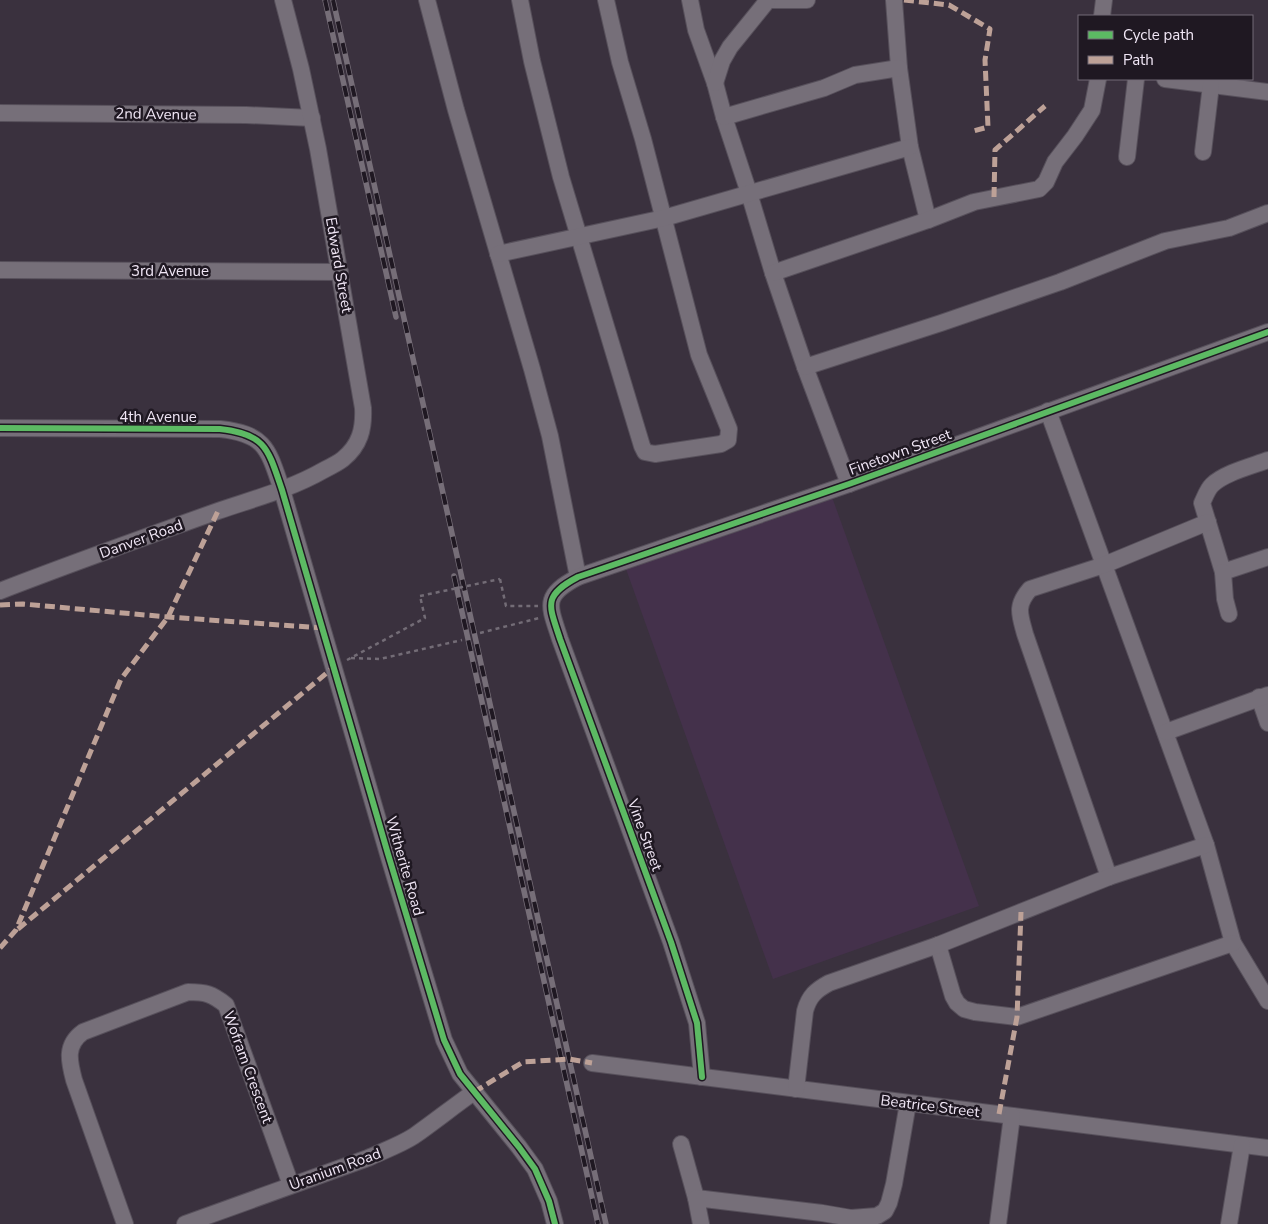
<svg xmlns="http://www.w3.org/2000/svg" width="1268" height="1224" font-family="'Nunito Sans',sans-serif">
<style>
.built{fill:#44314b}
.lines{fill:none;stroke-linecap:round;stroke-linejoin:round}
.minor-casing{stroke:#57505b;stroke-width:18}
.path{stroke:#736c76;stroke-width:2.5;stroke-dasharray:4 4;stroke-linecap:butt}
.minor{stroke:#766f79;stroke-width:16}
.rail-casing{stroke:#766e78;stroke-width:5.5}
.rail{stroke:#1f1822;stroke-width:4;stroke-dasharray:11;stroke-linecap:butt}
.path-bridge{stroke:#736c76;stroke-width:2.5;stroke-dasharray:4 4;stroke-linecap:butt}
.quiet{stroke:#bda197;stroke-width:5;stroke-dasharray:10 5;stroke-linecap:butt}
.cycleway-casing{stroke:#1f1822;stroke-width:9}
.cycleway{stroke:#5cba63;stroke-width:6}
.labels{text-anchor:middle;stroke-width:5;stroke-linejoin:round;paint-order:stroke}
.street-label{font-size:15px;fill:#f1e7f6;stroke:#1f1822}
</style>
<rect width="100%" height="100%" fill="#3a313e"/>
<path class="built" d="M832 497 979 906 773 979 626 569Z"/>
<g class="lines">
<g class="minor-casing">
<g id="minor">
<path d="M427 0 456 110 532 369 550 436 578 577"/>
<path d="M520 0 532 61 561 177 642 446 645 452 655 454 721 444 728 440 729 429 699 355 643 139 620 62 606 0"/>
<path d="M690 0 696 30 715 83 724 117 749 193 773 273 805 367 849 484"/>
<path d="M767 0H807"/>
<path d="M894 0 899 68 910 147 928 220"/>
<path d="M1102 16 1104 0"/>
<path d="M1165 79 1268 92"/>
<path d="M715 83 722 61 730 47 768 0"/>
<path d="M0 113 246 115 312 118"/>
<path d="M724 117 824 88 855 75 899 68"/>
<path d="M1203 152 1211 85"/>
<path d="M1127 157 1136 79"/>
<path d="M498 254 664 218 910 147"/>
<path d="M0 270 340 272"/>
<path d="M773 273 928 220 974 202 1039 189 1046 182 1055 162 1075 136 1092 110 1098 79"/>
<path d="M805 367 941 323 1060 282 1165 241 1229 228 1268 213"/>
<path d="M1048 411 1206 845 1233 943 1268 1001"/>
<path d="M0 428 220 429C266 434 268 449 282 490L388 854 444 1040 460 1074 519 1147 535 1169 549 1201 555 1224"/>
<path d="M1268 460C1252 466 1224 473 1212 485 1207 490 1205 497 1202 503L1223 572 1268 557"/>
<path d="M1223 572 1225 599 1229 614"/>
<path d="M0 591C72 563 145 537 218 511 253 499 291 489 324 470 330 467 338 463 343 459 360 445 364 429 363 408L318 149 301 69 283 0"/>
<path d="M1259 697 1268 723"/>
<path d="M1166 732 1268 695"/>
<path d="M1109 877 1025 634C1020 615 1015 606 1030 589L1104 565 1208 522"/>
<path d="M938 945 953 996 957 1003 964 1009 975 1012 1017 1017 1233 943"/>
<path d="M592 1063 1268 1148"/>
<path d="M702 1077 697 1023 671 942 560 639C549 605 542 596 578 577L849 484 1268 332"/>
<path d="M796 1089 805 1011C809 996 816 990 829 983L938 945 1109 877 1206 845"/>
<path d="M681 1144 696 1198"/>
<path d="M125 1224 74 1080C69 1061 65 1045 83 1032L188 992C206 992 212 994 226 1005L291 1185"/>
<path d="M185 1224 368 1158C383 1151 400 1145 414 1136 434 1122 454 1106 474 1092"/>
<path d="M701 1224 696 1198 822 1213 851 1218 877 1216 885 1211 889 1203 894 1184 908 1103"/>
<path d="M998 1224 1012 1116"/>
<path d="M1229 1224 1242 1145"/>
</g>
</g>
<g class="path">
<path d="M500 579 506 606H538"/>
<path d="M480 633 539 618"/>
<path d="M351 658 380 659 462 640"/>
<path d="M347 660 425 618 420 596"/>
</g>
<use href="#minor" class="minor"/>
<g class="rail-casing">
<g id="rail">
<path d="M325 0 396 317"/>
<path d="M333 0 606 1224"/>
<path d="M454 576 598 1224"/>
</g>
</g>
<use href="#rail" class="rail"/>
<path class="path-bridge" d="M420 596 500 579"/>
<g class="quiet">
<path d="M904 0 949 5 990 29 985 60 988 127 973 131"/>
<path d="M994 197 995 150 1045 106"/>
<path d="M0 605 23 604 168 617 323 628"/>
<path d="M18 929 334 667"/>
<path d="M0 948 16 930 121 679 168 617 218 511"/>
<path d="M474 1092 523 1062 569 1059 592 1063"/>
<path d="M999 1114 1017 1017 1021 912"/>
</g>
<g class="cycleway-casing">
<g id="cycleway">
<path d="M0 428 220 429C266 434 268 449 282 490L388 854 444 1040 460 1074 519 1147 535 1169 549 1201 555 1224"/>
<path d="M702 1077 697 1023 671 942 560 639C549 605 542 596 578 577L849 484 1268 332"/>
</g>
</g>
<use href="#cycleway" class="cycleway"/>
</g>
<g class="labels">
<g class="street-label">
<text transform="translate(156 114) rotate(1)" y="5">2nd Avenue</text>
<text transform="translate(339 265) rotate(80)" y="5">Edward Street</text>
<text x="170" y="276">3rd Avenue</text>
<text x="158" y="422">4th Avenue</text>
<text transform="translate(900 452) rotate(-20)" y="5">Finetown Street</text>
<text transform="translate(141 539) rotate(-20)" y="5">Danver Road</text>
<text transform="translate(645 835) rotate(70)" y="5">Vine Street</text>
<text transform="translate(405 866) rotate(74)" y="5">Witherite Road</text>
<text transform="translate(248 1067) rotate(70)" y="5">Wofram Crescent</text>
<text transform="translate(930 1106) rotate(7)" y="5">Beatrice Street</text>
<text transform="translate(335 1169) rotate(-20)" y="5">Uranium Road</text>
</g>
</g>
<rect x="1078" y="15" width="175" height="65" fill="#1f1822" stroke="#736b77"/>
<rect x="1088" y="31" width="25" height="8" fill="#5cba63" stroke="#736b77"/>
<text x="1123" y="40" font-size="15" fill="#f1e7f6">Cycle path</text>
<rect x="1088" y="56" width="25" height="8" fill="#bda197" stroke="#736b77"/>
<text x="1123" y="65" font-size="15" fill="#f1e7f6">Path</text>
</svg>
